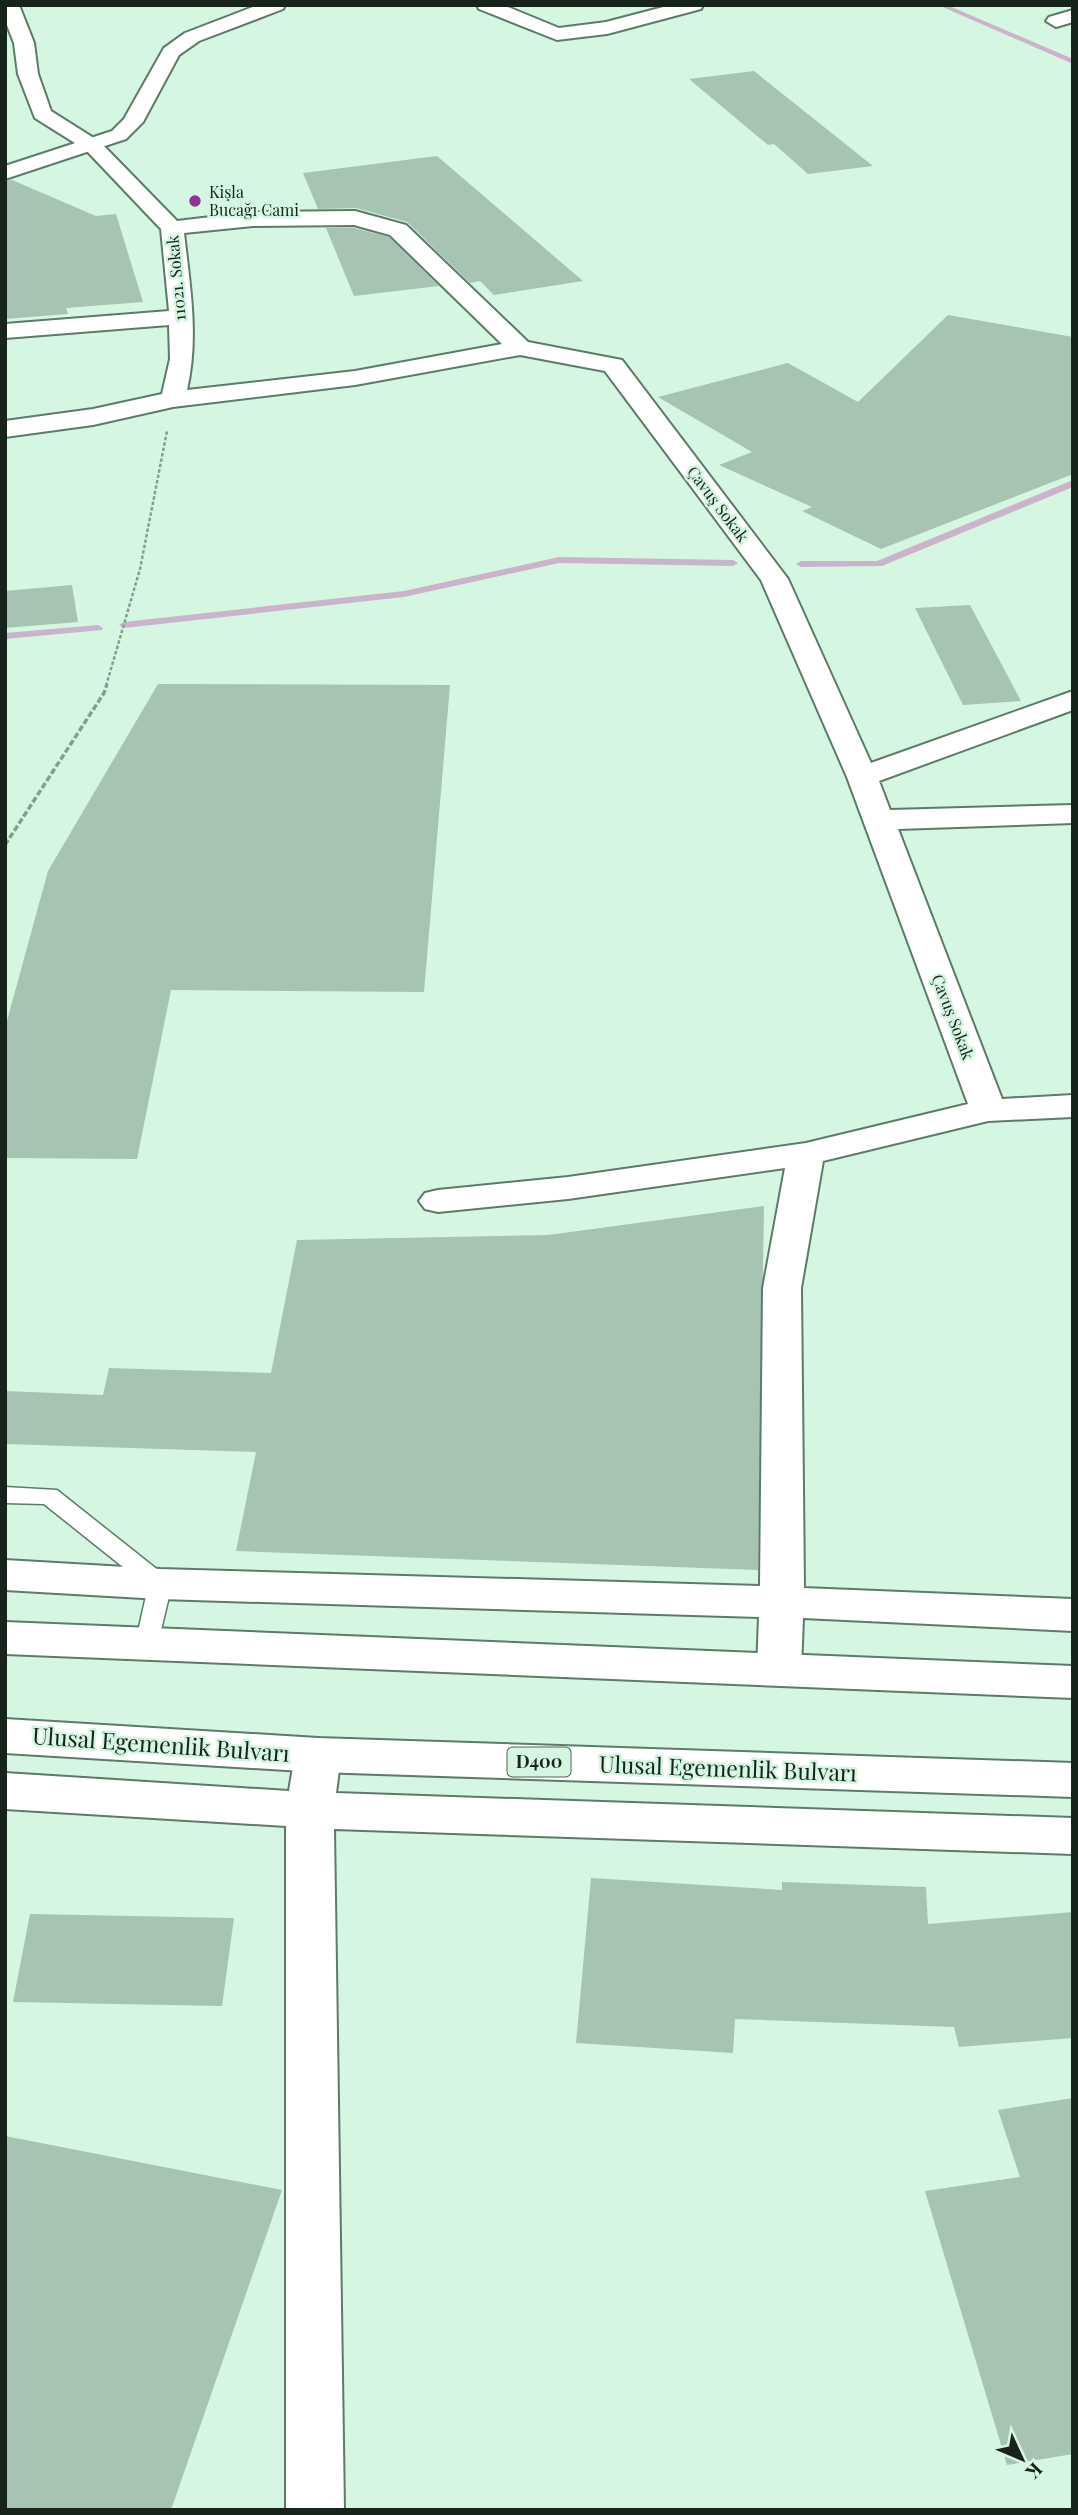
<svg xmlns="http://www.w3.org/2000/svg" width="1078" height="2515" font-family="'Playfair Display',serif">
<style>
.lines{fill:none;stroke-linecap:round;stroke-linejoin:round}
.stream{fill:#cab3cb;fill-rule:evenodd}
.building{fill:#a6c4b1}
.lane-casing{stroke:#5c7b68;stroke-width:3}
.street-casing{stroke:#5c7b68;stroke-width:4}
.secondary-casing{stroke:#5c7b68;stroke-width:4}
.highway-casing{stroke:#5c7b68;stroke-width:4}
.path-far1{stroke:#859f8f;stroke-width:2.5;stroke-dasharray:3.5 2;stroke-linecap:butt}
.path{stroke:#859f8f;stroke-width:3.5;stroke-dasharray:6 2.5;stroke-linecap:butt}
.lane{fill:#fff;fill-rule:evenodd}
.street{fill:#fff;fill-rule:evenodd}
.secondary{fill:#fff;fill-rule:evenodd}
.highway{fill:#fff;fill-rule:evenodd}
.poi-dot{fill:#92339b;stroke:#d5f7e1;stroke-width:2.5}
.labels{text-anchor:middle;stroke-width:5;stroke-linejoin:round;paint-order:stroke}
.far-poi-label{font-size:16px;fill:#17241c;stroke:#d5f7e1;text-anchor:start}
.far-street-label{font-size:16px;fill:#17241c;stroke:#d5f7e1}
.shield{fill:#d5f7e1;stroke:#506357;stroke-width:2}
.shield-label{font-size:18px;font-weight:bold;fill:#17241c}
.near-street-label{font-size:23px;fill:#17241c;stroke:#d5f7e1}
</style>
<rect width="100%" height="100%" fill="#d5f7e1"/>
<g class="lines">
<g class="stream">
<path d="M938 5H947L1073 59V64Z"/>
<path d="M1073 480V487L882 566 801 567 796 564 801 561H877Z"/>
<path d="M559 557 733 560 738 563 733 566 559 563 404 597 124 628 119 625 124 622 404 591Z"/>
<path d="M98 625 103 628 102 630 5 639V633Z"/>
</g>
</g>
<g class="building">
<path d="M754 71 873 166 808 174 774 144 768 145 689 79Z"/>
<path d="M437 156 583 281 494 295 480 281 470 283 407 222 356 208 318 209 303 173Z"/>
<path d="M12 180 96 216 116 214 143 302 66 308 68 314 5 319V181Z"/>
<path d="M326 228H354L389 237 439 286 354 296Z"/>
<path d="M948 315 1073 337V474L881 549 802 511 812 507 719 465 752 452 658 397 788 363 858 402Z"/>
<path d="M72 585 78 622 5 628V591Z"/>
<path d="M970 605 1021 701 963 705 915 608Z"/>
<path d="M158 684 450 685 424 992 171 990 137 1159 5 1158V1028L48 871Z"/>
<path d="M764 1206 758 1570 236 1551 256 1452 5 1444V1391L103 1395 109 1368 271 1373 297 1240 548 1235Z"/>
<path d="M591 1878 782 1890V1882L926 1887 928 1924 1073 1912V2038L959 2047 954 2027 735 2019 733 2053 576 2043Z"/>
<path d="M30 1914 234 1918 222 2006 13 2002Z"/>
<path d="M1073 2098V2454L1007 2465 925 2191 1020 2177 998 2110Z"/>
<path d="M5 2136 282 2190 171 2510H5Z"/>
</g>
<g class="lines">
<g class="lane-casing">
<path id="lane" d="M5 1487 57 1490 168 1578 172 1584 156 1651 147 1654 138 1651 135 1645 148 1587 44 1504 5 1503Z"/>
</g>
<g class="street-casing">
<g id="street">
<path d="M5 5H19L34 43 38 74 51 111 100 142 177 221 253 212 355 211 406 225 528 342 622 360 788 579 871 763 1073 691V710L879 781 890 810 1073 805V823L898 829 1002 1099 1073 1095V1117L988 1121 823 1161 801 1288 804 1588 1073 1599V1631L803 1618 801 1669 795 1680 779 1685 763 1680 757 1669 759 1617 160 1599 5 1590V1560L160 1569 760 1586 763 1288 785 1168 568 1199 438 1212 425 1209 419 1201 425 1193 438 1190 568 1177 806 1143 968 1104 847 777 761 580 605 371 520 355 355 385 173 407 93 425 5 437V421L93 409 162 394 170 359 169 325 5 338V324L169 311 161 229 86 150 35 118 18 74 14 43 5 20ZM354 225 390 235 502 344 355 371 187 390C199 338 190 286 184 233L253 226Z"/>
<path d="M477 5H503L559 28 606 22 671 5H703L701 9 607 34 557 40 479 9Z"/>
<path d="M1073 10V22L1056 27 1046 21 1049 17Z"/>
<path d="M318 1738 334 1743 341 1755 336 1793 1073 1818V1854L334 1829 344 2510H286V1826L5 1809V1773L289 1791 295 1755 302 1743Z"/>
</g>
</g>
<g class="secondary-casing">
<path id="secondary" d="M258 5H285L283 9 199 41 179 55 143 122 126 139 5 179V166L112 131 124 119 164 48 185 33Z"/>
</g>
<g class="highway-casing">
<g id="highway">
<path d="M5 1622 1073 1666V1698L5 1654Z"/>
<path d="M5 1719 318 1738 1073 1763V1797L318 1772 5 1753Z"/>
</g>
</g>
<path class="path-far1" d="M106 686 140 569 167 431"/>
<path class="path" d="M5 845 104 693 107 684"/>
<use href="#lane" class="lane"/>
<use href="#street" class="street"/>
<use href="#secondary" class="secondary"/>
<use href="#highway" class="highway"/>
</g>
<circle class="poi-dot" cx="195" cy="201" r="7"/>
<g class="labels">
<g class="far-poi-label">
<text x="209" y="198">Kişla<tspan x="209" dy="18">Bucağı Cami</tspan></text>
</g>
<g class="far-street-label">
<text transform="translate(176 278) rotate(-95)" y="6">11021. Sokak</text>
<text transform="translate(718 504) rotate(53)" y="6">Çavuş Sokak</text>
<text transform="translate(953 1017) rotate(69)" y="6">Çavuş Sokak</text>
</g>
<rect class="shield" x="507.5" y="1747.5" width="63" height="29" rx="5"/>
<g class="shield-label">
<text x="539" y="1768">D400</text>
</g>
<g class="near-street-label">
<text transform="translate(161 1745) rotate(4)" y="8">Ulusal Egemenlik Bulvarı</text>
<text transform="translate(728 1769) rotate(2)" y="8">Ulusal Egemenlik Bulvarı</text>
</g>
</g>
<rect width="1078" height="2515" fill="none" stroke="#17241c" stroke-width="14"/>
<g transform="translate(1022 2459) rotate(134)" stroke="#d5f7e1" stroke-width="5" paint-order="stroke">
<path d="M0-5L12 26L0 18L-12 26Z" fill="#17241c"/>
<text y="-10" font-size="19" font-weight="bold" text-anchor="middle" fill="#17241c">K</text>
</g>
</svg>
